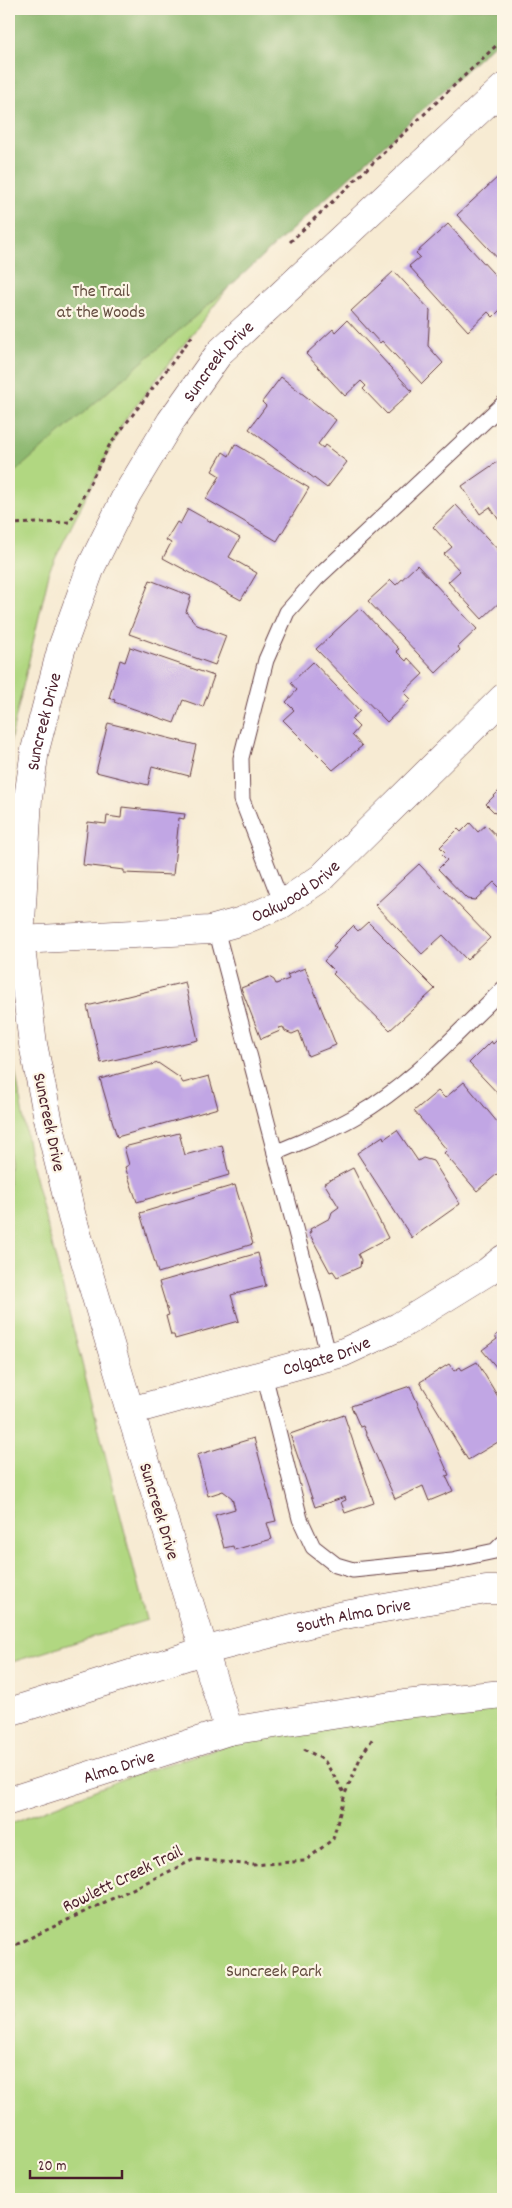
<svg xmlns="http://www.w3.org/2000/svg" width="512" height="2208" font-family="Dekko,sans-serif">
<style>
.green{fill:#b1d781;stroke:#7e7b56}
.forest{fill:#8cb86f;stroke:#6b6c4d}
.building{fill:#c1a6e4}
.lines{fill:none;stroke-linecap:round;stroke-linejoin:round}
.service-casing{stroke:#643e44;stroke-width:17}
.minor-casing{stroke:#643e44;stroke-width:29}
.tertiary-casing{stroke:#643e44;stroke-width:29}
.secondary-casing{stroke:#643e44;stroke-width:29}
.path{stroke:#643e44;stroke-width:3;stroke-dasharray:4 4;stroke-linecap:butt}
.service{stroke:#fff;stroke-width:15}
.minor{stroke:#fff;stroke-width:28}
.tertiary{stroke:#fff;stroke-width:28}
.secondary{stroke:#fff;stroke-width:28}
.labels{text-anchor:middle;stroke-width:4.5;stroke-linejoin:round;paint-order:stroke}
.park-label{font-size:18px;fill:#644d40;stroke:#fcf5e5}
.street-label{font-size:18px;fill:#4a1f2b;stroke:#fcf5e5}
</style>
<rect width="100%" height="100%" fill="#fcf5e5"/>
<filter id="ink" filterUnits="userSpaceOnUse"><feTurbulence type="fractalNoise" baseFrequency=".02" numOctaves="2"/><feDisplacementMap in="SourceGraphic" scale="10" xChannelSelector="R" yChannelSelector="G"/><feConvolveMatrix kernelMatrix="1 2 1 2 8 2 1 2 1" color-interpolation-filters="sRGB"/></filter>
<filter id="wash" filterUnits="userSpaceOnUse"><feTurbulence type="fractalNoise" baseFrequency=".0096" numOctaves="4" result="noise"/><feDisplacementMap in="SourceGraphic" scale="20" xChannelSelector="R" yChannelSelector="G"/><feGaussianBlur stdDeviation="1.12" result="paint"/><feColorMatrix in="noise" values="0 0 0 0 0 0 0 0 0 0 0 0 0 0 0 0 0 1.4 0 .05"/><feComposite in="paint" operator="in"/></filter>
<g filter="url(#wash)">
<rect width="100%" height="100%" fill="#f7ebd3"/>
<g class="green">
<path d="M9 87 228 288 124 421 50 569 9 747Z"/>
<path d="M9 1035 31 1162 147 1620 9 1663Z"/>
<path d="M503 1706V2199H9V1824L128 1777 236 1742 330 1726Z"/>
</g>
<path class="forest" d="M9 9H503V36L228 288 9 477Z"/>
<g id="blocks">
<g class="building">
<path d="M499 176 503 180V264L457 215Z"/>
<path d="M448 224 503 284V307L493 317 488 312 468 331 409 266 420 257 416 253Z"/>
<path d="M394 271 430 310 428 346 443 363 422 384 382 341 380 343 351 311Z"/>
<path d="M347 320 412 391 387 414 363 389 366 386 361 381 345 396 306 354 333 329 335 332Z"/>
<path d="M281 377 336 420 318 444 323 448 325 445 347 462 327 488 249 429 266 406 262 402Z"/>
<path d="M235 444 309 488 277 541 206 499 220 476 212 471 223 452 229 456Z"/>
<path d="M497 462 503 471V526L490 507 480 514 462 486Z"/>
<path d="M456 505 503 555V599L482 619 448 582 460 571 444 554 452 547 433 527Z"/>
<path d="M188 509 240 538 229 557 257 573 241 600 163 558 171 543 166 540 177 522 180 524Z"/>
<path d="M417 565 477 629 458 647 460 650 436 673 368 601 391 580 396 585Z"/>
<path d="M150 580 191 596 186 612 197 625 226 636 215 665 129 634Z"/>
<path d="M360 608 399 649 396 651 406 661 408 658 423 674 404 692 411 699 387 722 316 649Z"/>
<path d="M130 647 214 676 203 707 183 700 174 723 114 702 115 700 109 698 120 660 125 662Z"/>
<path d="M313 662 360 711 351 719 359 727 352 735 362 746 333 770 283 720 294 710 286 702 297 690 291 683Z"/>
<path d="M108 723 196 745 189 776 152 766 148 785 96 772Z"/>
<path d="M503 787V821L486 804Z"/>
<path d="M122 807 185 814 184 819 179 818 173 875 124 873V870L83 865 88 822 106 824 107 816 121 818Z"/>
<path d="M470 823 478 832 486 825 503 843V891L494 882 475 900 467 899 438 869 447 860 442 855 445 852 440 847 458 829 461 832Z"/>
<path d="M419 864 490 938 467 960 443 935 422 954 375 905Z"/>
<path d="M368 922 435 989 390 1030 333 974 335 972 324 961 336 948 333 946 353 926 358 931Z"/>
<path d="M305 968 336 1045 308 1056 299 1031 292 1034 285 1031 283 1027 279 1028 280 1031 261 1039 241 988 269 977 274 980 276 984 289 979 287 975Z"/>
<path d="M185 982 198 1040 101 1063 87 1006Z"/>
<path d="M503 1034V1099L469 1063 491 1041 493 1044Z"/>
<path d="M158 1063 180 1078 183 1083 209 1076 218 1108 117 1137 100 1079Z"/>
<path d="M464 1082 503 1129V1169L477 1191 444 1153 447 1150 414 1111 438 1091 445 1098Z"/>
<path d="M397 1130 418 1161 423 1158 433 1161 460 1204 412 1238 357 1153 383 1136 384 1139Z"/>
<path d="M179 1133 185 1155 222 1145 229 1175 137 1202 125 1167 129 1165 124 1147Z"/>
<path d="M353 1168 388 1238 358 1254 361 1260 360 1267 337 1277 333 1271 330 1272 309 1233 311 1232 310 1229 330 1218 332 1212 339 1207 324 1183Z"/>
<path d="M235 1185 253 1244 158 1273 140 1213Z"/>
<path d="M258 1253 266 1286 231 1295 239 1321 175 1339 174 1335H171L166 1316 169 1315 159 1282Z"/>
<path d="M503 1330V1375L482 1350 497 1339 495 1336Z"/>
<path d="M477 1362 503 1405V1439L468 1460 420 1382 449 1364 454 1371 460 1367 462 1370Z"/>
<path d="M410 1386 449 1475 446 1476 453 1491 429 1501 423 1486 395 1499 363 1426 360 1427 351 1406Z"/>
<path d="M344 1415 374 1503 345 1513 341 1502 346 1500 345 1497 315 1507 290 1434Z"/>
<path d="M254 1438 276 1521 267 1523 272 1539 234 1550 233 1546 224 1548 215 1515 235 1509 232 1498 223 1491 208 1496 197 1455Z"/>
</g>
</g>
</g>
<g filter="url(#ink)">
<use href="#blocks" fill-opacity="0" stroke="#643e44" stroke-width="1"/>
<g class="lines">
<g class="service-casing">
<g id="service">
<path d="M282 904 242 800 241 758 266 660 287 612 316 579 503 404"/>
<path d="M216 929 329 1357"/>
<path d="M275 1153C302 1141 331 1131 356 1116 412 1084 457 1033 503 989"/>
<path d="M264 1374 300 1519 313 1547 336 1565 353 1570 452 1560 495 1551 503 1543"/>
</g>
</g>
<g class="minor-casing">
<g id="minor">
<path id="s1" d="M20 940 210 930 242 921 282 904 321 878 503 698"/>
<path id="s2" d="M130 1411 342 1353 398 1327 487 1272 503 1259"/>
</g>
</g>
<g class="tertiary-casing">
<g id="tertiary">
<path id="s3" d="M229 1731 130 1411 72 1217 49 1123 33 1044 20 940 28 798 35 750 61 650 91 567 127 494 171 421 220 352 503 88"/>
</g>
</g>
<g class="secondary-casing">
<g id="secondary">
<path id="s4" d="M9 1712 203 1651 339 1616 486 1590H503"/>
<path id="s5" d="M9 1801 229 1731 404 1704 503 1694"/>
</g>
</g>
<g class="path">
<path d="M290 242 503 39"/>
<path d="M9 524 70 522 109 446 193 335"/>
<path d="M304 1749 324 1760 345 1794"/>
<path d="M9 1948 195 1859 253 1865 305 1861 333 1839 345 1794 361 1756 373 1738"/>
</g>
<use href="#service" class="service"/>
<use href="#minor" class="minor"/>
<use href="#tertiary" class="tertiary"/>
<use href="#secondary" class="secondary"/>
</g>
</g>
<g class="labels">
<g class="park-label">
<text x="101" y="296">The Trail<tspan x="101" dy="21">at the Woods</tspan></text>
<text x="274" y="1976">Suncreek Park</text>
</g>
<g class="street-label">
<text dy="6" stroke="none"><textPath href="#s3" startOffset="1445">Suncreek Drive</textPath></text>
<text dy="6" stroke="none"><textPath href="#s3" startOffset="1040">Suncreek Drive</textPath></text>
<text dy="6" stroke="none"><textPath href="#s1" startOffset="285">Oakwood Drive</textPath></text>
<text transform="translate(50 1122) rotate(78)" y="6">Suncreek Drive</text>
<text dy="6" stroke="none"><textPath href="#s2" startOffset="204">Colgate Drive</textPath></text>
<text transform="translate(160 1511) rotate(73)" y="6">Suncreek Drive</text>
<text dy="6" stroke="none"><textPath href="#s4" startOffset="358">South Alma Drive</textPath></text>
<text dy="6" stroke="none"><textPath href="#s5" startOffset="115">Alma Drive</textPath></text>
<text transform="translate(122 1878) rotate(-26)" y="6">Rowlett Creek Trail</text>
</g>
</g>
<rect width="512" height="2208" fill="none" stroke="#fcf5e5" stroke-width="30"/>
<path d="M30 2170v8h92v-8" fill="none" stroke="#4a1f2b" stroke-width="2.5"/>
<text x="38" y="2170" font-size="15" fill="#4a1f2b" stroke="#fcf5e5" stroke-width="4" paint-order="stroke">20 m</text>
</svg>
